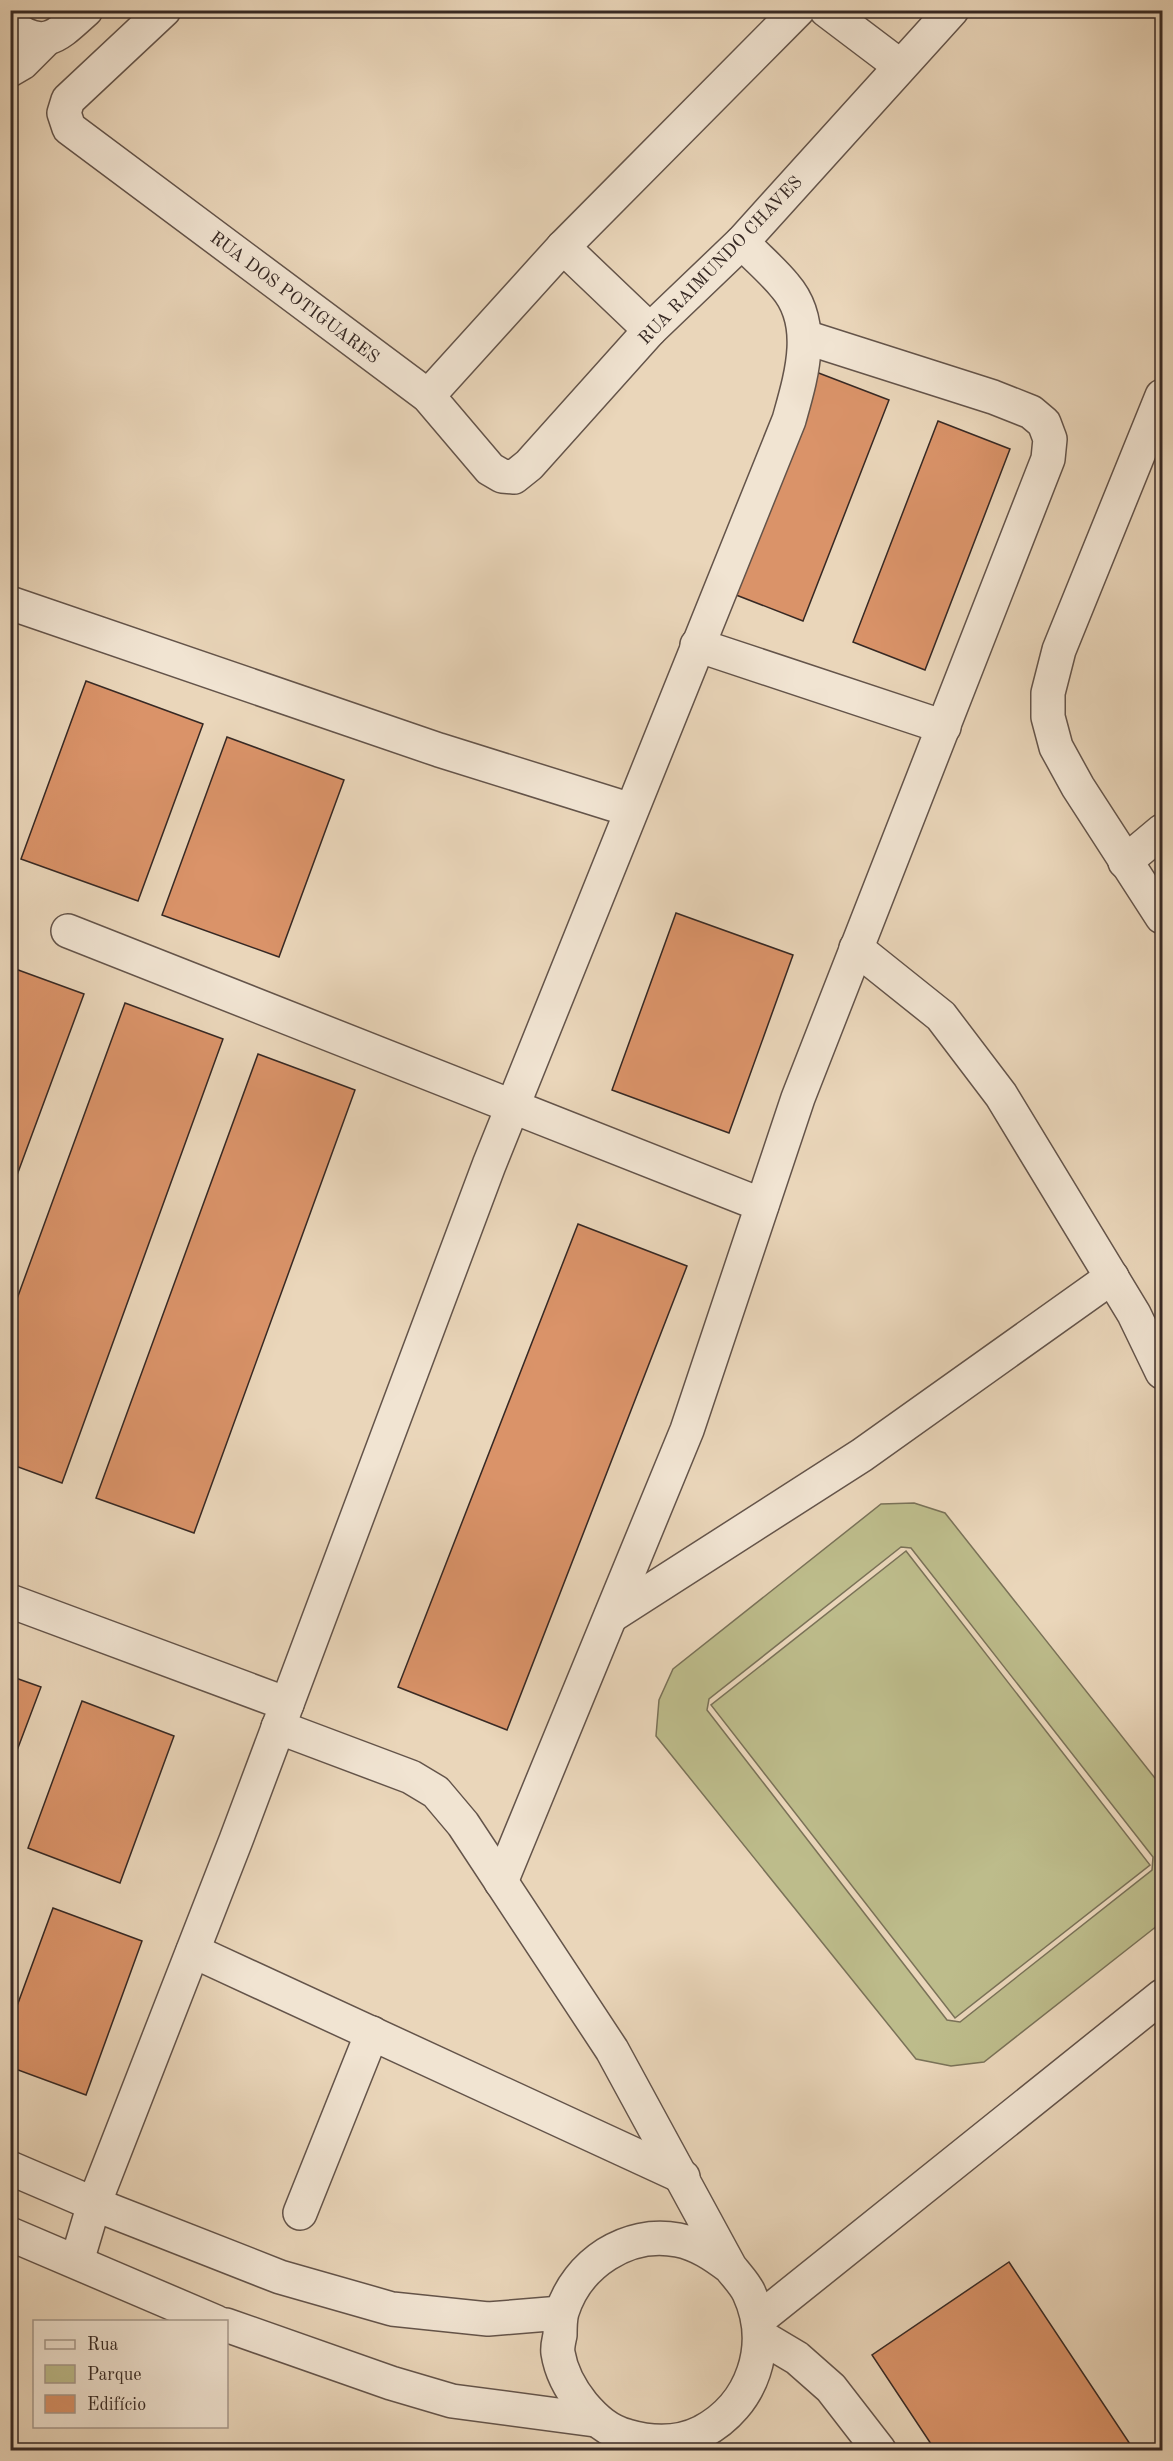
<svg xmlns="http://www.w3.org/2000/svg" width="1173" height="2461" font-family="'Old Standard TT',serif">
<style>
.green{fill:#bdbc8b;stroke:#7a7258;stroke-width:1.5;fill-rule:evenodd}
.building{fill:#da9369;stroke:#372924;stroke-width:1.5}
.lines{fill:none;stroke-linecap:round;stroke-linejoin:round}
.minor-casing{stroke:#64544a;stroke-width:36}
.minor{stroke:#f1e4d2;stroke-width:33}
.labels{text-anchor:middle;stroke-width:4.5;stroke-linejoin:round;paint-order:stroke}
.street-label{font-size:18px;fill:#372924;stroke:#f1e4d2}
</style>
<rect width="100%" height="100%" fill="#ead6ba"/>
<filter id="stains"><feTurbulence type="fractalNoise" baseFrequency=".00333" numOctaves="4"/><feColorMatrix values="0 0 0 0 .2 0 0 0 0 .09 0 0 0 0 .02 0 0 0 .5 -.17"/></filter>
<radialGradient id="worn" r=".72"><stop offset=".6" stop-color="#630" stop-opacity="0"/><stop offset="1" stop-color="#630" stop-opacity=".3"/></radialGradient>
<g class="green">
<path d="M914 1503 945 1513 1162 1787V1922L984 2062 951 2066 916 2059 656 1736 659 1700 673 1669 881 1504ZM901 1547 911 1548 1153 1857 1152 1870 960 2022 947 2020 707 1710 709 1699Z"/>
<path d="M906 1551 1150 1865 955 2018 711 1705Z"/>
</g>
<g class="building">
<path d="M816 372 889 400 803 621 731 593Z"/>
<path d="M938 421 1010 449 925 670 853 642Z"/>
<path d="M86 681 203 724 138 901 21 859Z"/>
<path d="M227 737 344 780 279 957 162 915Z"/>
<path d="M676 913 793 955 729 1133 612 1090Z"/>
<path d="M10 967 84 994 10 1194Z"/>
<path d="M125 1003 223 1039 62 1483 10 1464V1318Z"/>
<path d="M258 1054 355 1090 194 1533 96 1498Z"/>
<path d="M578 1224 687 1266 507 1730 398 1687Z"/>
<path d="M10 1676 41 1687 10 1769Z"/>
<path d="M82 1701 174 1736 120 1883 28 1848Z"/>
<path d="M53 1908 142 1941 86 2095 10 2067V2025Z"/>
<path d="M1009 2262 1134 2450H935L872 2355Z"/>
</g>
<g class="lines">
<g class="minor-casing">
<g id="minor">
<path d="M164 10 68 100 64 113 69 128 428 396 490 469 502 476 514 477 529 465 650 330 742 242 952 10"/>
<path d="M826 10 900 66"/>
<path d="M10 25C45 52 58 35 86 10"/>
<path d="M10 70 22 63 45 40"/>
<path d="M563 247 650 330"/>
<path d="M428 396 563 247 798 10"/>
<path d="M1162 396 1059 650 1048 693V717L1056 747 1078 787 1162 917"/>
<path d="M10 603 439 750 631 810"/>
<path d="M697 645 944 727"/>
<path d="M1125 862 1162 831"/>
<path d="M68 931 762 1205"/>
<path d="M856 948 941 1016 1001 1095 1134 1314 1162 1372"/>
<path d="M10 1601 287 1704"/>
<path d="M611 1616 862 1455 1112 1277"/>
<path d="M278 1727 411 1777 436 1792 463 1824 612 2050 730 2267C736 2275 745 2284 749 2293 773 2345 753 2405 702 2432 678 2444 651 2443 627 2436 608 2431 595 2419 583 2405 571 2390 561 2372 558 2353 557 2347 559 2340 560 2335 560 2327 560 2319 562 2312 577 2264 627 2230 678 2240 698 2244 714 2255 730 2267"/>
<path d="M501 1882 687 1430 798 1098 1048 459 1050 439 1044 423 1031 412 993 397 805 337"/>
<path d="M193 1951 683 2177"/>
<path d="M10 2168 94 2204 280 2277 392 2309 488 2319 561 2313"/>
<path d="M300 2213 372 2033"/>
<path d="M10 2234 216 2322"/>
<path d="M77 2261 94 2204 236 1840 489 1165 789 420C801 377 818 324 785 286 772 270 756 257 742 242"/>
<path d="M758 2320 1162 1996"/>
<path d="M226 2325 391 2383 452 2401 595 2420"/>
<path d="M760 2336 797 2358 831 2388 879 2450"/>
</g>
</g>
<use href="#minor" class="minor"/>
</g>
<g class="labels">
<g class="street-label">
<text transform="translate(720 260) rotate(-46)" y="6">RUA RAIMUNDO CHAVES</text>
<text transform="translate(295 297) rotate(37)" y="6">RUA DOS POTIGUARES</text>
</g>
</g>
<rect width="1173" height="2461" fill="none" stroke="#ead6ba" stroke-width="36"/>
<rect x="12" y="12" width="1149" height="2437" fill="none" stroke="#372924" stroke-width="3"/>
<rect x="18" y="18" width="1137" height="2425" fill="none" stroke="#372924" stroke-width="1.5"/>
<rect x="33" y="2320" width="195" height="108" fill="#f1e4d2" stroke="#a7998c" stroke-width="1.5"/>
<rect x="45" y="2340" width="30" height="9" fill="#f1e4d2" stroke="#a7998c" stroke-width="1.5"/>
<text x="87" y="2350" font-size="18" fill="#372924">Rua</text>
<rect x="45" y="2365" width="30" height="18" fill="#bdbc8b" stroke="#a7998c" stroke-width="1.5"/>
<text x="87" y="2380" font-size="18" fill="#372924">Parque</text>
<rect x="45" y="2395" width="30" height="18" fill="#da9369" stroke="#a7998c" stroke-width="1.5"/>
<text x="87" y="2410" font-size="18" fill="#372924">Edifício</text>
<rect width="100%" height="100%" filter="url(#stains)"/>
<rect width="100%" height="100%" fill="url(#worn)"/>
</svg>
